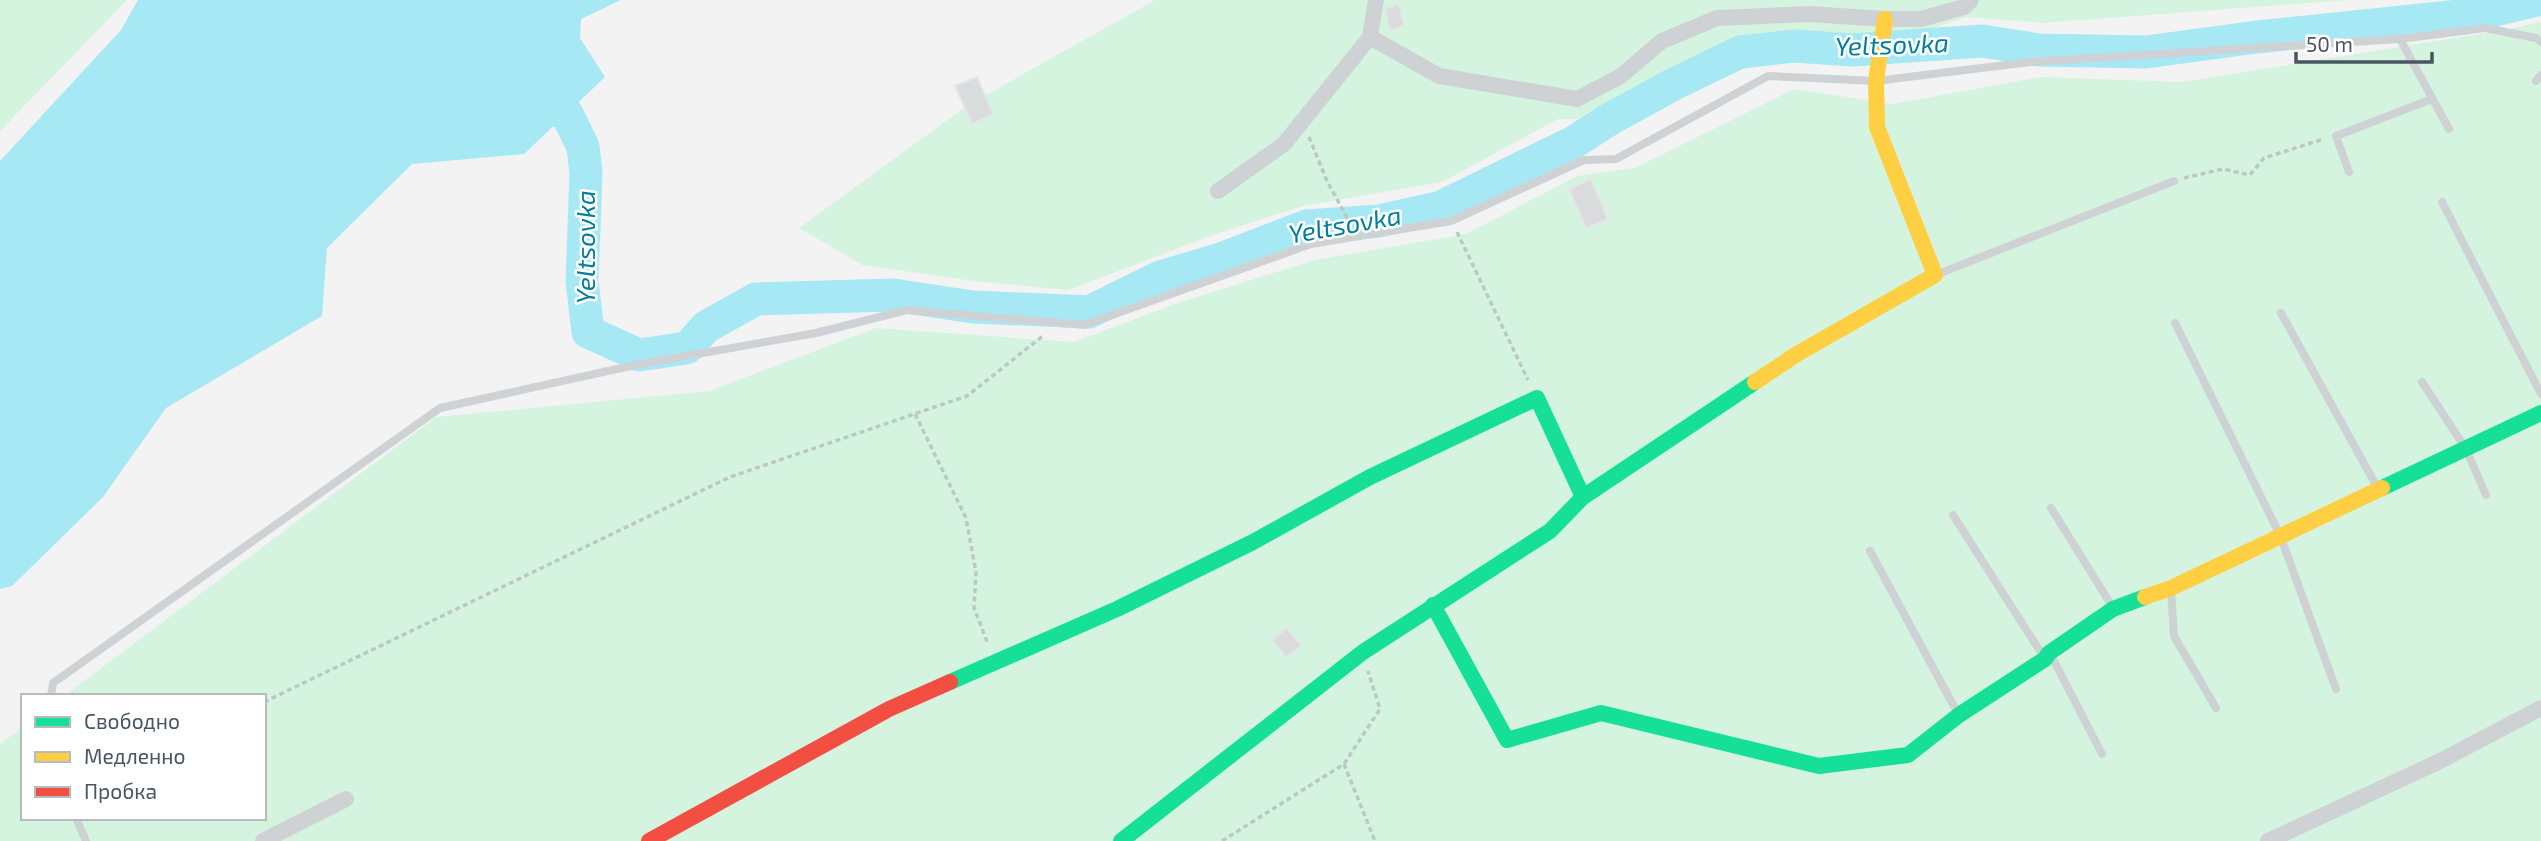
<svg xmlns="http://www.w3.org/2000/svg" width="2541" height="841" font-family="'Exo 2',sans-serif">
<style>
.green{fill:#d5f4e0}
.water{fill:#a7e8f5}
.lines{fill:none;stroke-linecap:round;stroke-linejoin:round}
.river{stroke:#a7e8f5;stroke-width:33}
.building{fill:#dadbdd;stroke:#e4e5e6;stroke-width:2}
.path{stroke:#bbc8c3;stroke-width:3.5;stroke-dasharray:5 3.5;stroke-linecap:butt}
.lane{stroke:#ced2d4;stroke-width:8}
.street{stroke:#ced2d4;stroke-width:16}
.fast{stroke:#16e098;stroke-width:16}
.slow{stroke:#ffcf43;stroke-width:16}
.jam{stroke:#f24e42;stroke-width:16}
.labels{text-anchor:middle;stroke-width:5;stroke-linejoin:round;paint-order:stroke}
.water-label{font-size:26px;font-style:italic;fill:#037f9a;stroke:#fff}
</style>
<rect width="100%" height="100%" fill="#f3f3f3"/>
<g class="green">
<path d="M0 0H127L0 131Z"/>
<path d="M1155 0H2348L2043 23 1966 17 1893 42 1830 46 1734 40 1656 79 1602 119H1558L1442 182 1303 206 1216 234 1068 290 974 281 862 265 799 228 968 105Z"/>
<path d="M2541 22V841H0V744L23 727V818H264V696H64L436 417 709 391 876 328 1074 342 1178 303 1314 260 1466 234 1577 176 1635 168 1794 89 1893 104 2040 77 2182 82 2499 31Z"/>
</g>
<path class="water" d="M138 0H621L581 19 580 38 605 77 524 154 412 164 327 248 322 316 166 408 103 497 12 586 0 589V161L121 30Z"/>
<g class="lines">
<path class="river" d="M525 98 567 114 583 147 586 173 582 281 588 332 639 355 687 348 706 327 756 299 893 295 973 307 1089 312 1160 277 1221 259 1307 226 1379 221 1441 207 1574 142 1610 119 1674 84 1740 52 1795 46 1852 50 1982 41 2039 50 2146 52 2257 37 2478 14 2537 0"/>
</g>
<g class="building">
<path d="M1399 4 1404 26 1389 30 1385 8Z"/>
<path d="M977 77 993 114 972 124 955 86Z"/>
<path d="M1591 179 1608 219 1586 228 1569 189Z"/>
<path d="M1287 628 1301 646 1286 657 1272 640Z"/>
</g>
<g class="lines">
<g class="path">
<path d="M1309 137 1327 181 1351 225"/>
<path d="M2184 178 2223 169 2250 175 2264 158 2324 139"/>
<path d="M1457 232 1528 380"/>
<path d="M915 414 966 518 976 572 974 608 988 644"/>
<path d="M264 702 730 477 967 396 1044 335"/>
<path d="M1344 764 1375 841"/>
<path d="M1222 841 1344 764 1380 709 1368 671"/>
</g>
<g class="lane">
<path d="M2400 39 2485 28 2536 38 2541 42"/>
<path d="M2536 81 2541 75"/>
<path d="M2349 172 2336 136 2432 99"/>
<path d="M2442 202 2541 394"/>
<path d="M1938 274 2174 181"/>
<path d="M2281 313 2377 487"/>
<path d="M2175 323 2280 535 2336 689"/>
<path d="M2422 382 2466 449 2486 495"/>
<path d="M2051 508 2112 606"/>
<path d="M1953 515 2043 656"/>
<path d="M1870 551 1957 712"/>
<path d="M2171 591 2174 636 2216 708"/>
<path d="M2052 657 2102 754"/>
<path d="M51 696 53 683 440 408 635 365 816 333 907 310 1084 325 1311 244 1451 221 1584 160 1616 159 1768 76 1876 81 2030 62 2400 39 2449 129"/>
<path d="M76 818 86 841"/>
</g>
<g class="street">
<path d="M1370 37 1439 76 1577 99 1621 76 1662 41 1717 18 1809 14 1885 19H1921L1964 7 1971 0"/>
<path d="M1218 191 1284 144 1370 37 1376 0"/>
<path d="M263 841 346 799"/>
<path d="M2268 841 2438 762 2541 708"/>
</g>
<g class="fast">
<path d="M2382 488 2541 413"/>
<path d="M1433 605 1507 740 1601 713 1819 766 1908 755 1959 715 2045 659 2049 653 2113 609 2145 597"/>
<path d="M950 682 1117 609 1253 542 1370 477 1537 398 1583 497"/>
<path d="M1121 841 1363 652 1550 531 1583 497 1755 382"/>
</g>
<g class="slow">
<path d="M1755 382 1797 354 1935 275 1877 127 1876 81 1885 19"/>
<path d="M2145 597 2171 588 2382 488"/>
</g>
<path class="jam" d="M649 841 889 709 950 682"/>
</g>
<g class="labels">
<g class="water-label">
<text transform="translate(1892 45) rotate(-2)" y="9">Yeltsovka</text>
<text transform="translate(1345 225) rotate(-10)" y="9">Yeltsovka</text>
<text transform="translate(586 247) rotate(-90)" y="9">Yeltsovka</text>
</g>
</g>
<rect x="21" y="694" width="245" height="126" fill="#ffffff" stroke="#b5bbc0" stroke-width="2"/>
<rect x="35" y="717" width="35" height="10" fill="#16e098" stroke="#b5bbc0" stroke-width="2"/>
<text x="84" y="729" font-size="21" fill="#475662">Свободно</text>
<rect x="35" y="752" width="35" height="10" fill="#ffcf43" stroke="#b5bbc0" stroke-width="2"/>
<text x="84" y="764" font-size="21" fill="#475662">Медленно</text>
<rect x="35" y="787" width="35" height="10" fill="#f24e42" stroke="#b5bbc0" stroke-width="2"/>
<text x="84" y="799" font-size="21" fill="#475662">Пробка</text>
<path d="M2296 52v10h136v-10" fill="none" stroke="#475662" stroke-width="3.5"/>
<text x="2306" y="52" font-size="21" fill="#475662" stroke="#ffffff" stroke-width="5" paint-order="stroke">50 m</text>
</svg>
